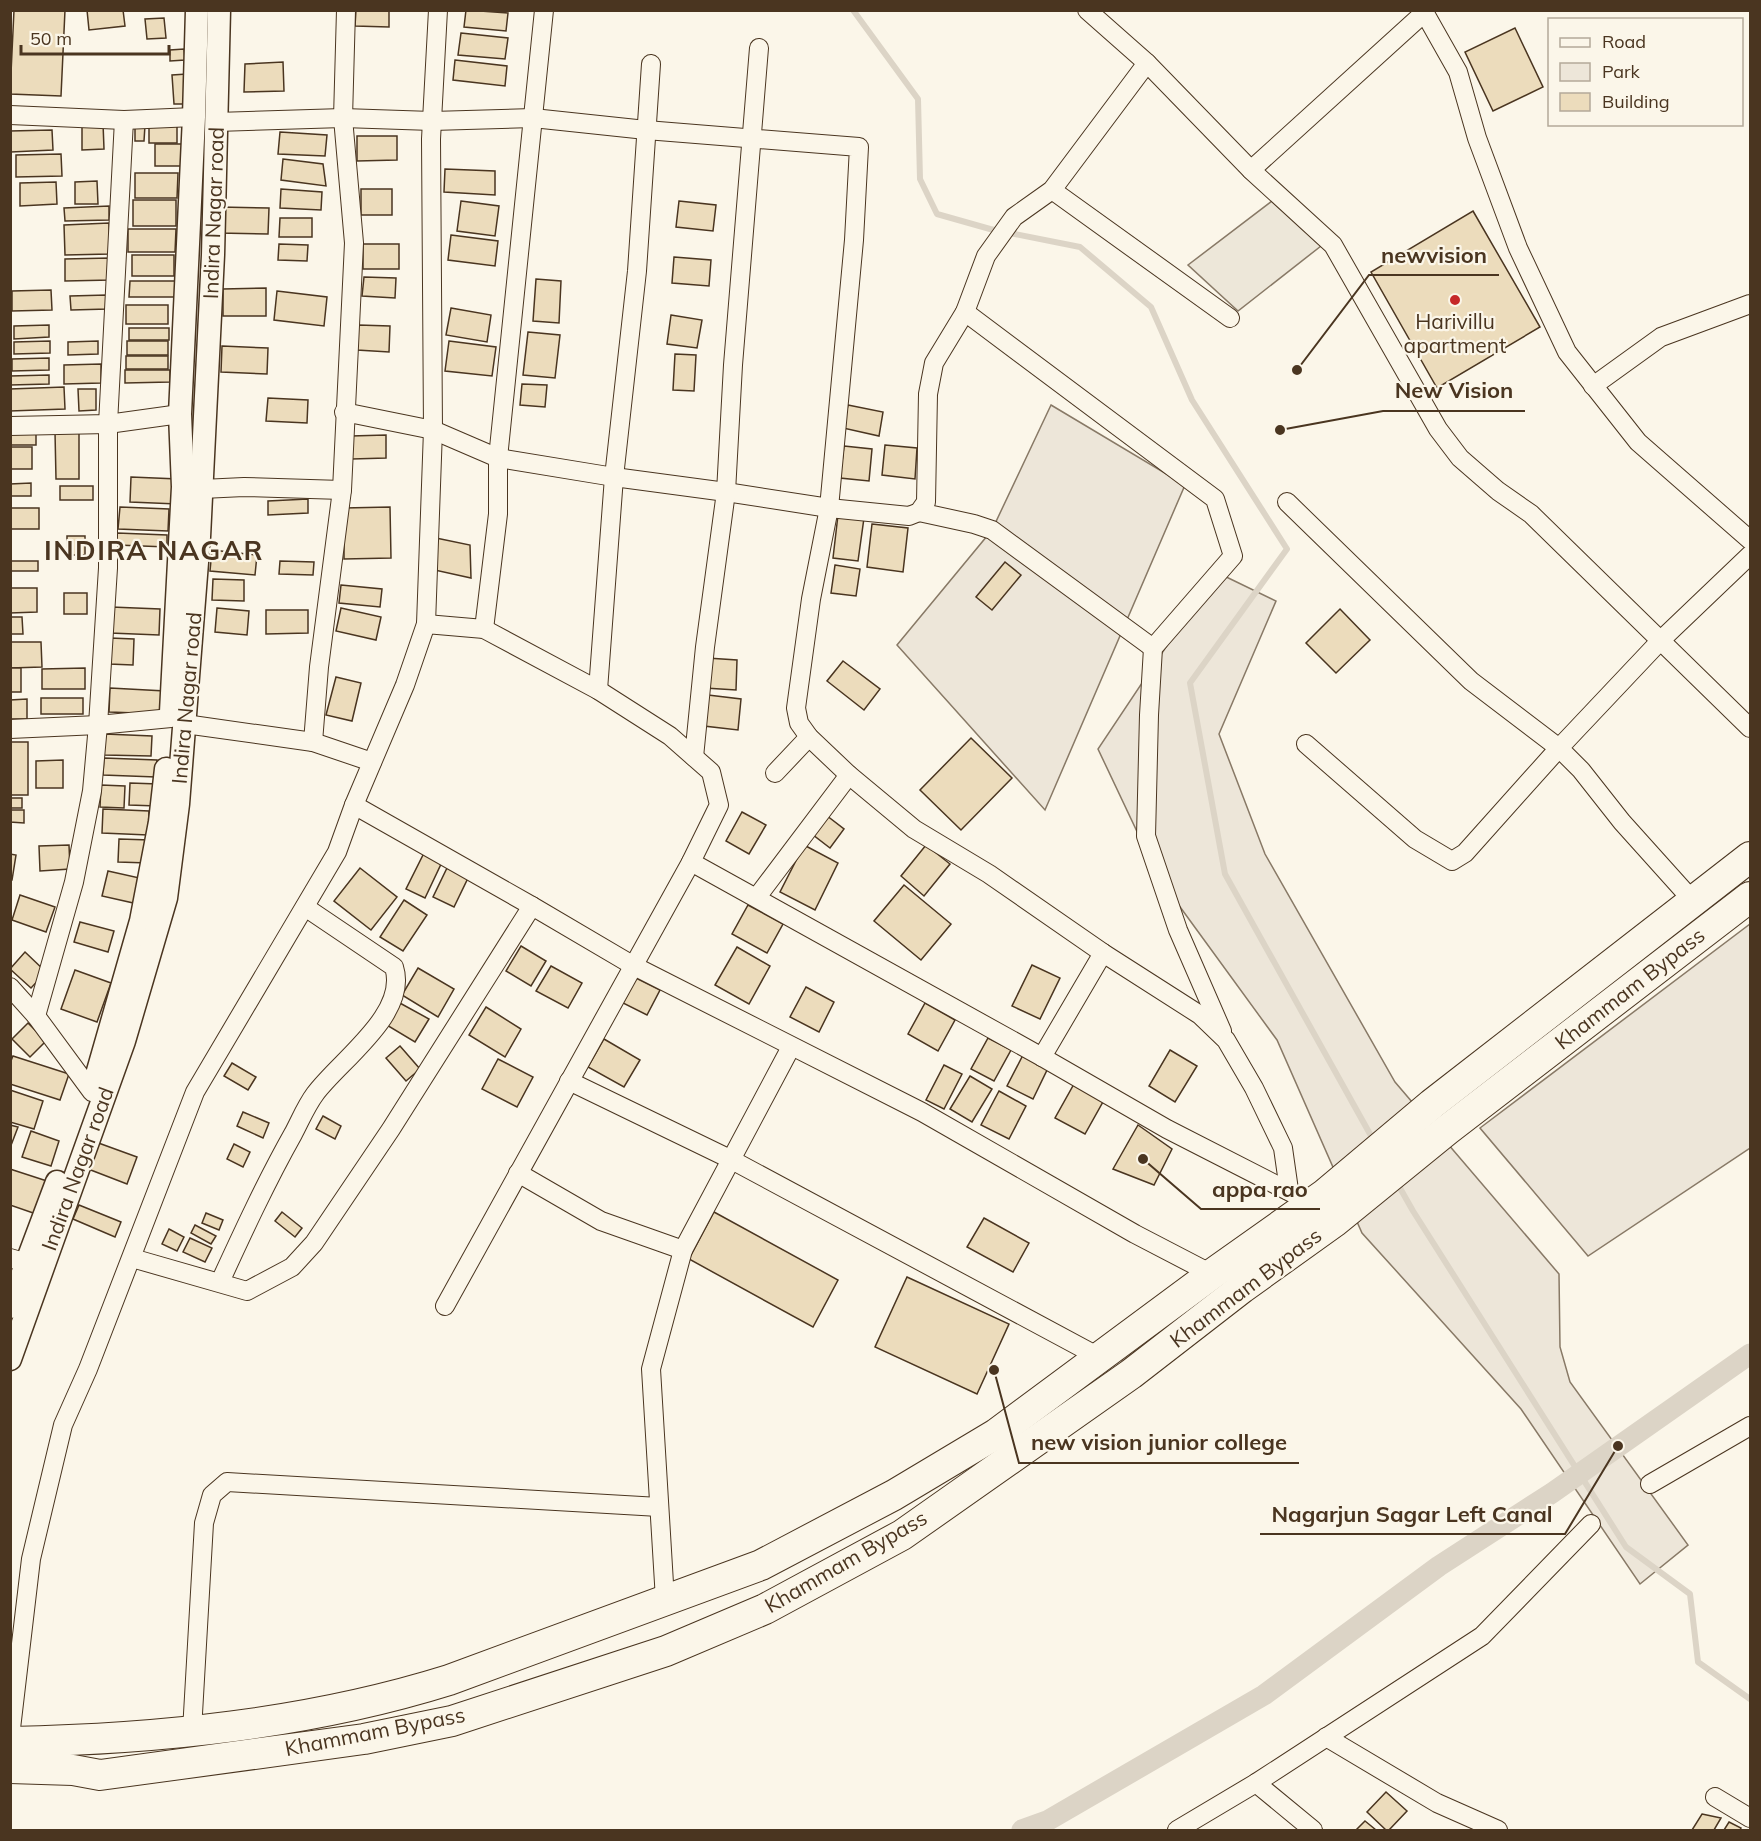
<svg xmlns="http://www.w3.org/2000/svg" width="1761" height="1841" font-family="Mulish,sans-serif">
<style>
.green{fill:#ede6d9;stroke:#887966;stroke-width:1.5}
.parking{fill:#ede7d9;stroke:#887966;stroke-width:1.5}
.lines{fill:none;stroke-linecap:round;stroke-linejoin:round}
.stream{stroke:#dcd4c6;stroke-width:6}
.canal{stroke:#dcd4c6;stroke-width:21}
.building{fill:#ecdcbc;stroke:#4a3520;stroke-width:1.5}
.minor-casing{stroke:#4a3520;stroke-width:20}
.tertiary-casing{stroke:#4a3520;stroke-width:25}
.trunk-casing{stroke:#4a3520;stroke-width:32}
.minor{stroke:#fbf6e9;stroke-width:18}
.tertiary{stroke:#fbf6e9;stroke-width:22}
.trunk{stroke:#fbf6e9;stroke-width:30}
.poi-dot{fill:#c62828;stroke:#fbf6e9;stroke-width:2}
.labels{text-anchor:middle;stroke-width:4.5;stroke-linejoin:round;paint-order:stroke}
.street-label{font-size:21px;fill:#4a3520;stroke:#fbf6e9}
.poi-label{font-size:21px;fill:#4a3520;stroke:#fbf6e9}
.district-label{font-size:27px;font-weight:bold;letter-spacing:1.5px;fill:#4a3520;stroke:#fbf6e9}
.leader{fill:none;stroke:#4a3520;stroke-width:2}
.callout-dot{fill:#4a3520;stroke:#fbf6e9;stroke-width:2}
.callout-label{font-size:22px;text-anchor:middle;font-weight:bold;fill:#4a3520;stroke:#fbf6e9;stroke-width:4.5;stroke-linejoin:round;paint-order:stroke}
</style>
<rect width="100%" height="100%" fill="#fbf6e9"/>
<g class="green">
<path d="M1051 405 1185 485 1045 810 897 645 992 530Z"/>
<path d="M1216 572 1276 601 1219 734 1265 854 1395 1082 1559 1274 1560 1347 1570 1382 1688 1545 1640 1584 1521 1409 1362 1233 1277 1040 1159 878 1098 749Z"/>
<path d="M1750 924V1148L1588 1256 1480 1128Z"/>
</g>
<path class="parking" d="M1272 201 1321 246 1238 311 1188 265Z"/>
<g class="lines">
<g class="stream">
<path d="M853 10 918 99 920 179 937 214 990 229 1080 247 1151 307 1192 400 1287 549 1190 683 1225 874 1375 1143"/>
<path d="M1396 1181 1413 1211 1626 1547 1690 1594 1698 1662 1750 1699"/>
</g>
<path class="canal" d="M1022 1830 1047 1821 1264 1695 1439 1566 1552 1493 1750 1354"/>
</g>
<g class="building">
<path d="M14 10H65L61 96 10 94Z"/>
<path d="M87 10H123L125 26 89 30Z"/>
<path d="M356 10H389V27L355 26Z"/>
<path d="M466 10 508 13 506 31 464 27Z"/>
<path d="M164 18 166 38 147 39 145 19Z"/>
<path d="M1515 28 1543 87 1493 111 1465 52Z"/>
<path d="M461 33 508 38 505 59 458 55Z"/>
<path d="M184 49 185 60 170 61V50Z"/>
<path d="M455 60 507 66 505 86 453 80Z"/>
<path d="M283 62 284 91 244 92 245 64Z"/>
<path d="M187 74 188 104H174L172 75Z"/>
<path d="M103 123 104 149 82 150V124Z"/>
<rect x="149" y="124" width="28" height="19"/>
<path d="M135 125H145L144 141H135Z"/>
<path d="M52 130 53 150 11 152 10 131Z"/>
<path d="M280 132 327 135 325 156 278 154Z"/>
<path d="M357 136H397V160L357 161Z"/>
<rect x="155" y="144" width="28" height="22"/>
<path d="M61 154 62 176 16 177V155Z"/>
<path d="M283 159 323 164 326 186 281 180Z"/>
<path d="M445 169 495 171V195L444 192Z"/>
<path d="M135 173H178L177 198H135Z"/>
<path d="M97 181 98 204H75V182Z"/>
<path d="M56 182 57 204 20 206V183Z"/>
<path d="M281 189 322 192 321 210 280 208Z"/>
<rect x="361" y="189" width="31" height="26"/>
<rect x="133" y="200" width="43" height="26"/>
<path d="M461 201 499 206 495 236 457 231Z"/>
<path d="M679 201 716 205 713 231 676 227Z"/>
<path d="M109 206V220L65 221 64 208Z"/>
<path d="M219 207 269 208 268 234 218 233Z"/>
<path d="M1473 211 1540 327 1437 388 1371 272Z"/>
<path d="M280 218H312V237H279Z"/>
<path d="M109 223 110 254 65 255 64 225Z"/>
<path d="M128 229H176L175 252H128Z"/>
<path d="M451 235 498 241 495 266 448 260Z"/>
<path d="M279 244 308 245 307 261 278 260Z"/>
<rect x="363" y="244" width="36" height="25"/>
<rect x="132" y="255" width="42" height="21"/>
<path d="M674 257 711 260 709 286 672 283Z"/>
<path d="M110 258 111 280 65 281V259Z"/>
<path d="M364 277 396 278 395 298 362 296Z"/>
<path d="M536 279 561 281 559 323 533 321Z"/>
<path d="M130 281H176V297H129Z"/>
<path d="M266 288V316H223V289Z"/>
<path d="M51 290 52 310 12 311V291Z"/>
<path d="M277 291 327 297 324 326 274 320Z"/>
<path d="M107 295 108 309 71 310 70 296Z"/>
<rect x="126" y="305" width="42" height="19"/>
<path d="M451 308 491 315 487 342 446 335Z"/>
<path d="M671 315 702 320 697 348 667 344Z"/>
<path d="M49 325V337L14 339V326Z"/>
<path d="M358 325 390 326 389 352 357 350Z"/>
<rect x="129" y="328" width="40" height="12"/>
<path d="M528 332 560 335 555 378 523 375Z"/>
<path d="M50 341V353L14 354V342Z"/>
<path d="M98 341V354L68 355V342Z"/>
<rect x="127" y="341" width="41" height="14"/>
<path d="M449 341 496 347 492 376 445 371Z"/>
<path d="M222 346 268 348 267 374 221 372Z"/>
<path d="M675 354 696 355 694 391 673 390Z"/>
<rect x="126" y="356" width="42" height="13"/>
<path d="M49 358V370L12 371V359Z"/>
<path d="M101 364V383L64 384V365Z"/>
<path d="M125 370H170V382L125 383Z"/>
<path d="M49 375V384L10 385V376Z"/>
<path d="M522 384 547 385 545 407 520 405Z"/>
<path d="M64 387 65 409 10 411V389Z"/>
<path d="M78 389H96V410L79 411Z"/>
<path d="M268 398 308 400 307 423 266 421Z"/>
<path d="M848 405 883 412 879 436 843 428Z"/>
<path d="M36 431V445H10V432Z"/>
<path d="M55 432H79V479H56Z"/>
<path d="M386 435V458L352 459 351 436Z"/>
<path d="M885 445 917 448 915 479 882 475Z"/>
<path d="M844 446 872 449 869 481 840 478Z"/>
<rect x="10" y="447" width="22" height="22"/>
<path d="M131 477 178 479 177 504 130 502Z"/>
<path d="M31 483V496H10V484Z"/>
<rect x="60" y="486" width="33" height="14"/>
<path d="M308 499V513L268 515V501Z"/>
<path d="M120 507 169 509 168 531 118 529Z"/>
<path d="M390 507 391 558 344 559V508Z"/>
<rect x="10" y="508" width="29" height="21"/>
<path d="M838 515 864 518 858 561 833 558Z"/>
<path d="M872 524 908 528 903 572 867 567Z"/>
<path d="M117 533 167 535V547L117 545Z"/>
<rect x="67" y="536" width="18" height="19"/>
<path d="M436 538 470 545 471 578 430 569Z"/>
<path d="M212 550 257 555 255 575 210 571Z"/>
<rect x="10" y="561" width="28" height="10"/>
<path d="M280 561 314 562 313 575 279 574Z"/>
<path d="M1005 562 1021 575 992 610 976 597Z"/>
<path d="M835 565 860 569 856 596 831 593Z"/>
<path d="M213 579 244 580V601L212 600Z"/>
<path d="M341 585 382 589 380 607 339 603Z"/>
<path d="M10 588H37V612L10 613Z"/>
<rect x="64" y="593" width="23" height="21"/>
<path d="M111 607 160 609 159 635 110 633Z"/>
<path d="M217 608 249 611 247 635 215 632Z"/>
<path d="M341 608 381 617 376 640 336 631Z"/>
<path d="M1340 609 1370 640 1336 673 1306 643Z"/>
<path d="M266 610H308V633L266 634Z"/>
<path d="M10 617H22L23 634H10Z"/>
<path d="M110 638 134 639 133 665 109 664Z"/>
<path d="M10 642H41L42 667 10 668Z"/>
<path d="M707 658 737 660 736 690 705 688Z"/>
<path d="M843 661 880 689 864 710 827 681Z"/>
<rect x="10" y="668" width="11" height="24"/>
<path d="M85 668V689H42V669Z"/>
<path d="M336 677 361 683 352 721 326 715Z"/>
<path d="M110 688 165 691 164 714 109 712Z"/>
<path d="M708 695 741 699 738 730 704 726Z"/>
<rect x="41" y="698" width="42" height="16"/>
<path d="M27 699V719H10V700Z"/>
<path d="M105 734 152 736 151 756 104 755Z"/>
<path d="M971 738 1012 778 961 830 920 790Z"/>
<rect x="10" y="742" width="18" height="53"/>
<path d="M104 758 157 760 156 777 103 775Z"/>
<path d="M63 760V788H36V761Z"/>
<path d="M130 783 158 784 157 806 129 805Z"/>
<path d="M101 785 125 786 124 808 100 807Z"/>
<rect x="10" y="798" width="12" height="10"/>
<path d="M103 809 149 811 148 835 102 833Z"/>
<path d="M10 810H24V823L10 822Z"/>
<path d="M742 812 766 825 749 854 726 841Z"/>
<path d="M822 812 844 829 830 848 808 831Z"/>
<path d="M119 839 150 840 148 863 118 862Z"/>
<path d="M69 845 70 869 40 871 39 846Z"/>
<path d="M804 845 838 863 815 910 780 892Z"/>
<path d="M926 845 950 864 924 896 901 876Z"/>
<path d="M424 853 442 862 425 898 406 889Z"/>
<path d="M10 854 16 855 12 880H10Z"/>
<path d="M360 868 397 897 371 930 334 901Z"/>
<path d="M447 868 468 878 454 907 433 897Z"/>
<path d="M108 871 144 879 138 904 102 896Z"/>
<path d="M904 885 951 924 921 960 874 921Z"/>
<path d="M20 895 55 907 46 932 12 920Z"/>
<path d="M404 900 427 915 403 951 380 937Z"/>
<path d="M748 905 783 924 767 953 732 934Z"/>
<path d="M80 922 114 931 108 952 74 942Z"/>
<path d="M521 946 546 961 531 986 506 971Z"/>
<path d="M737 947 770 966 749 1004 715 985Z"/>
<path d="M25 952 46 972 31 988 10 969Z"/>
<path d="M1032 965 1060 978 1040 1019 1012 1006Z"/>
<path d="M551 966 582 983 568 1008 536 991Z"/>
<path d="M418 968 454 989 438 1017 402 995Z"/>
<path d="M75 970 111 983 97 1022 61 1009Z"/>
<path d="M636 978 660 990 647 1015 623 1003Z"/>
<path d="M806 987 834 1002 819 1032 790 1017Z"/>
<path d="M398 1002 429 1019 415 1042 385 1024Z"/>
<path d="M925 1003 955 1020 938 1051 908 1034Z"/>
<path d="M486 1007 521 1029 505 1057 469 1035Z"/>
<path d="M28 1023 46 1041 30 1057 12 1039Z"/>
<path d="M988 1038 1011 1050 994 1081 971 1069Z"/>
<path d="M604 1039 640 1060 624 1087 588 1067Z"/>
<path d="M400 1046 420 1069 406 1081 386 1058Z"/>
<path d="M1170 1050 1197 1066 1175 1102 1149 1086Z"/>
<path d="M1023 1055 1048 1068 1033 1099 1007 1086Z"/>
<path d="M13 1056 69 1074 60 1100 10 1084V1063Z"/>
<path d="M498 1059 533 1077 517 1107 482 1089Z"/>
<path d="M232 1063 256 1077 248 1090 224 1076Z"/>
<path d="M944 1065 962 1074 944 1109 926 1100Z"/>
<path d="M970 1076 992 1089 972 1122 950 1109Z"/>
<path d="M1074 1084 1104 1100 1085 1134 1055 1118Z"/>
<path d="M10 1090 43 1101 34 1129 10 1122Z"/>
<path d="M999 1091 1026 1106 1009 1139 981 1125Z"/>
<path d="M243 1112 269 1123 263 1138 237 1126Z"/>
<path d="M323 1116 341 1126 335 1139 316 1129Z"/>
<path d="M10 1125 18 1127 10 1148Z"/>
<path d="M1138 1125 1172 1149 1154 1185 1113 1169Z"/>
<path d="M31 1131 59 1141 51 1166 22 1157Z"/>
<path d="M93 1141 137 1157 127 1184 83 1167Z"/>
<path d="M234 1144 250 1152 243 1167 227 1159Z"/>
<path d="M10 1169 50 1182 39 1215 10 1205Z"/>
<path d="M79 1205 121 1222 115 1237 73 1219Z"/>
<path d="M282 1212 302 1228 295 1237 275 1221Z"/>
<path d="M714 1212 838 1280 813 1327 689 1259Z"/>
<path d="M206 1213 223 1220 219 1230 202 1223Z"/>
<path d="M984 1218 1029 1243 1013 1272 967 1247Z"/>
<path d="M195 1225 216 1236 211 1244 191 1233Z"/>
<path d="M169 1229 184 1237 177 1251 162 1244Z"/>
<path d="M190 1238 212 1248 205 1262 183 1252Z"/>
<path d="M907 1277 1009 1324 977 1394 875 1347Z"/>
<path d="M1386 1792 1407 1811 1389 1830H1386L1367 1812Z"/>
<path d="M1702 1814 1721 1818 1714 1830H1692Z"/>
<path d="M1365 1821 1376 1830H1356Z"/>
<path d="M1729 1822 1741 1828 1740 1830H1724Z"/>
</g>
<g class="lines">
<g class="minor-casing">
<g id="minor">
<path d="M1087 10 1147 63 1251 170 1333 245 1438 429 1460 458 1498 491 1531 514 1750 728"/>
<path d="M1423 10 1458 72 1477 138 1518 248 1567 352 1638 442 1750 540"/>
<path d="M10 115 124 120 194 117"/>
<path d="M216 122 343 118 432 121 533 118 646 130 859 147 854 240 829 508 811 599 796 708 799 723 809 737 849 775 914 829 989 874 1103 953 1200 1015 1226 1040 1254 1088 1283 1148 1289 1190"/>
<path d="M1251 170 1424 13"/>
<path d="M1052 190 1230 318"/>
<path d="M965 312 1215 499 1233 556 1153 648 1149 715 1146 836 1178 930 1222 1031"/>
<path d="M1593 386 1661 337 1750 304"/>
<path d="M344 412 433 430 498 458 614 477 726 492 829 508 909 516 919 512 926 502 928 394 934 363 965 312 986 256 1014 217 1052 190 1147 63"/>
<path d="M10 426 108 424 180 414"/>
<path d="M202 489 244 487 342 490"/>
<path d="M1287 502 1471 681 1559 748 1465 853 1452 861 1415 839 1306 744"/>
<path d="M919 512 974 524 992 530 1153 648"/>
<path d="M426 624 433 430 431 139 438 10"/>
<path d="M484 629 498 514V458L544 10"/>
<path d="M598 690 614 477 637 271 651 64"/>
<path d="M185 724 313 742 372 762"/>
<path d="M10 729 98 725 171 718"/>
<path d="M313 742 319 667 342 490 354 243 343 118 346 10"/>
<path d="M694 757 705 647 726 492 733 365 759 48"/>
<path d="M775 773 809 737"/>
<path d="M354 805 532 906 634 966 922 1112 1135 1234 1212 1274"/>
<path d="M691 862 1042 1057 1167 1129 1296 1195"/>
<path d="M757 897 849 775"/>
<path d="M1693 901 1622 822 1581 770 1559 748 1661 640 1750 555"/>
<path d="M10 987 36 1016 92 1092"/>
<path d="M36 1016 74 882 92 791 98 725 108 568V424L124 120"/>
<path d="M1042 1057 1103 953"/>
<path d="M569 1081 730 1159 1099 1357"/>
<path d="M518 1173 601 1221 683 1250 651 1369 665 1600"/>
<path d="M683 1250 791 1047"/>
<path d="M10 1258 27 1263"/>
<path d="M132 1258 247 1291 292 1267 314 1243 391 1129 532 906"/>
<path d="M220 1282C243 1232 266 1182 293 1134 300 1121 306 1106 315 1094 339 1061 409 1014 394 967L305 907"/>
<path d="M1650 1484 1750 1426"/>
<path d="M192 1731 204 1523 212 1495 227 1482 659 1507"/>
<path d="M10 1737 31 1559 63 1425 88 1369 195 1092 337 852 354 805 405 685 426 624 484 629 598 690 670 736 711 772 719 805 691 862 445 1306"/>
<path d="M1326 1737 1437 1803 1498 1830"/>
<path d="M1256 1783 1313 1830"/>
<path d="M1715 1797 1750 1818"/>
<path d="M1177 1830 1256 1783 1482 1636 1591 1524"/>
</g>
</g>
<g class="tertiary-casing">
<g id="tertiary">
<path d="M171 712 183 487 180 414 194 117 197 10"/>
<path d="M96 1078 141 921 160 822 166 769"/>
<path d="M10 1307 57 1182"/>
<path d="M10 1359 124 1041 166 898 178 804 199 537 213 255 219 10"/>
</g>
</g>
<g class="trunk-casing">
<g id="trunk">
<path d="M10 1742C158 1739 308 1724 449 1680L761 1565 894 1495 996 1434 1212 1274 1325 1194 1432 1104 1750 857"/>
<path d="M10 1768 73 1770 100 1775 364 1739 452 1721 666 1651 765 1609 902 1535 1131 1374 1242 1288 1334 1222 1447 1130 1750 897"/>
</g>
</g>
<use href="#minor" class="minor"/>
<use href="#tertiary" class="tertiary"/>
<use href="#trunk" class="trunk"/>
</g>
<circle class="poi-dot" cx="1455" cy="300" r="6"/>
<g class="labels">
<g class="street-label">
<text transform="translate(214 213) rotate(-88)" y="7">Indira Nagar road</text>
<text transform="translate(187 698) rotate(-85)" y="7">Indira Nagar road</text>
<text transform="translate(1630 989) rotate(-38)" y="7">Khammam Bypass</text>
<text transform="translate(78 1169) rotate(-70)" y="7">Indira Nagar road</text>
<text transform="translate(1246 1288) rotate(-37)" y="7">Khammam Bypass</text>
<text transform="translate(846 1562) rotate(-30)" y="7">Khammam Bypass</text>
<text transform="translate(375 1732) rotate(-11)" y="7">Khammam Bypass</text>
</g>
<g class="poi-label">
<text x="1455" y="329">Harivillu<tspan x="1455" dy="24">apartment</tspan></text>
</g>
<g class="district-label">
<text x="154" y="560">INDIRA NAGAR</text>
</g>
</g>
<path class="leader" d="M1297 370L1369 275H1499M1280 430L1383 411H1525M1143 1159L1201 1209H1320M994 1370L1019 1463H1299M1618 1446L1565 1534H1260"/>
<g class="callout-dot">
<circle cx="1297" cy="370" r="6"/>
<circle cx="1280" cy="430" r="6"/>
<circle cx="1143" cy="1159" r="6"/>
<circle cx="994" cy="1370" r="6"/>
<circle cx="1618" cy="1446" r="6"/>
</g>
<g class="callout-label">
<text x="1434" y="263">newvision</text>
<text x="1454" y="398">New Vision</text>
<text x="1260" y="1197">appa rao</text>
<text x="1159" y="1450">new vision junior college</text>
<text x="1412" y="1522">Nagarjun Sagar Left Canal</text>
</g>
<rect width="1761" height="1841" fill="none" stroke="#4a3520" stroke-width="24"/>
<rect x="1548" y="18" width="195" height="108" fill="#fbf6e9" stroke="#b4a999" stroke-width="1.5"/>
<rect x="1560" y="38" width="30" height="9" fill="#fbf6e9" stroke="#b4a999" stroke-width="1.5"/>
<text x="1602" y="48" font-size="18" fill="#4a3520">Road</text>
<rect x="1560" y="63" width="30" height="18" fill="#ede6d9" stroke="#b4a999" stroke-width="1.5"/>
<text x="1602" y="78" font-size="18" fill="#4a3520">Park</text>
<rect x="1560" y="93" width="30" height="18" fill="#ecdcbc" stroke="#b4a999" stroke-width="1.5"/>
<text x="1602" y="108" font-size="18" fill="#4a3520">Building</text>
<path d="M21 45v9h148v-9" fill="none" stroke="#4a3520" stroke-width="3"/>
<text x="30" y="45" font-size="18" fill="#4a3520" stroke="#fbf6e9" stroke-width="4.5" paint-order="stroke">50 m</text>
</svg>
